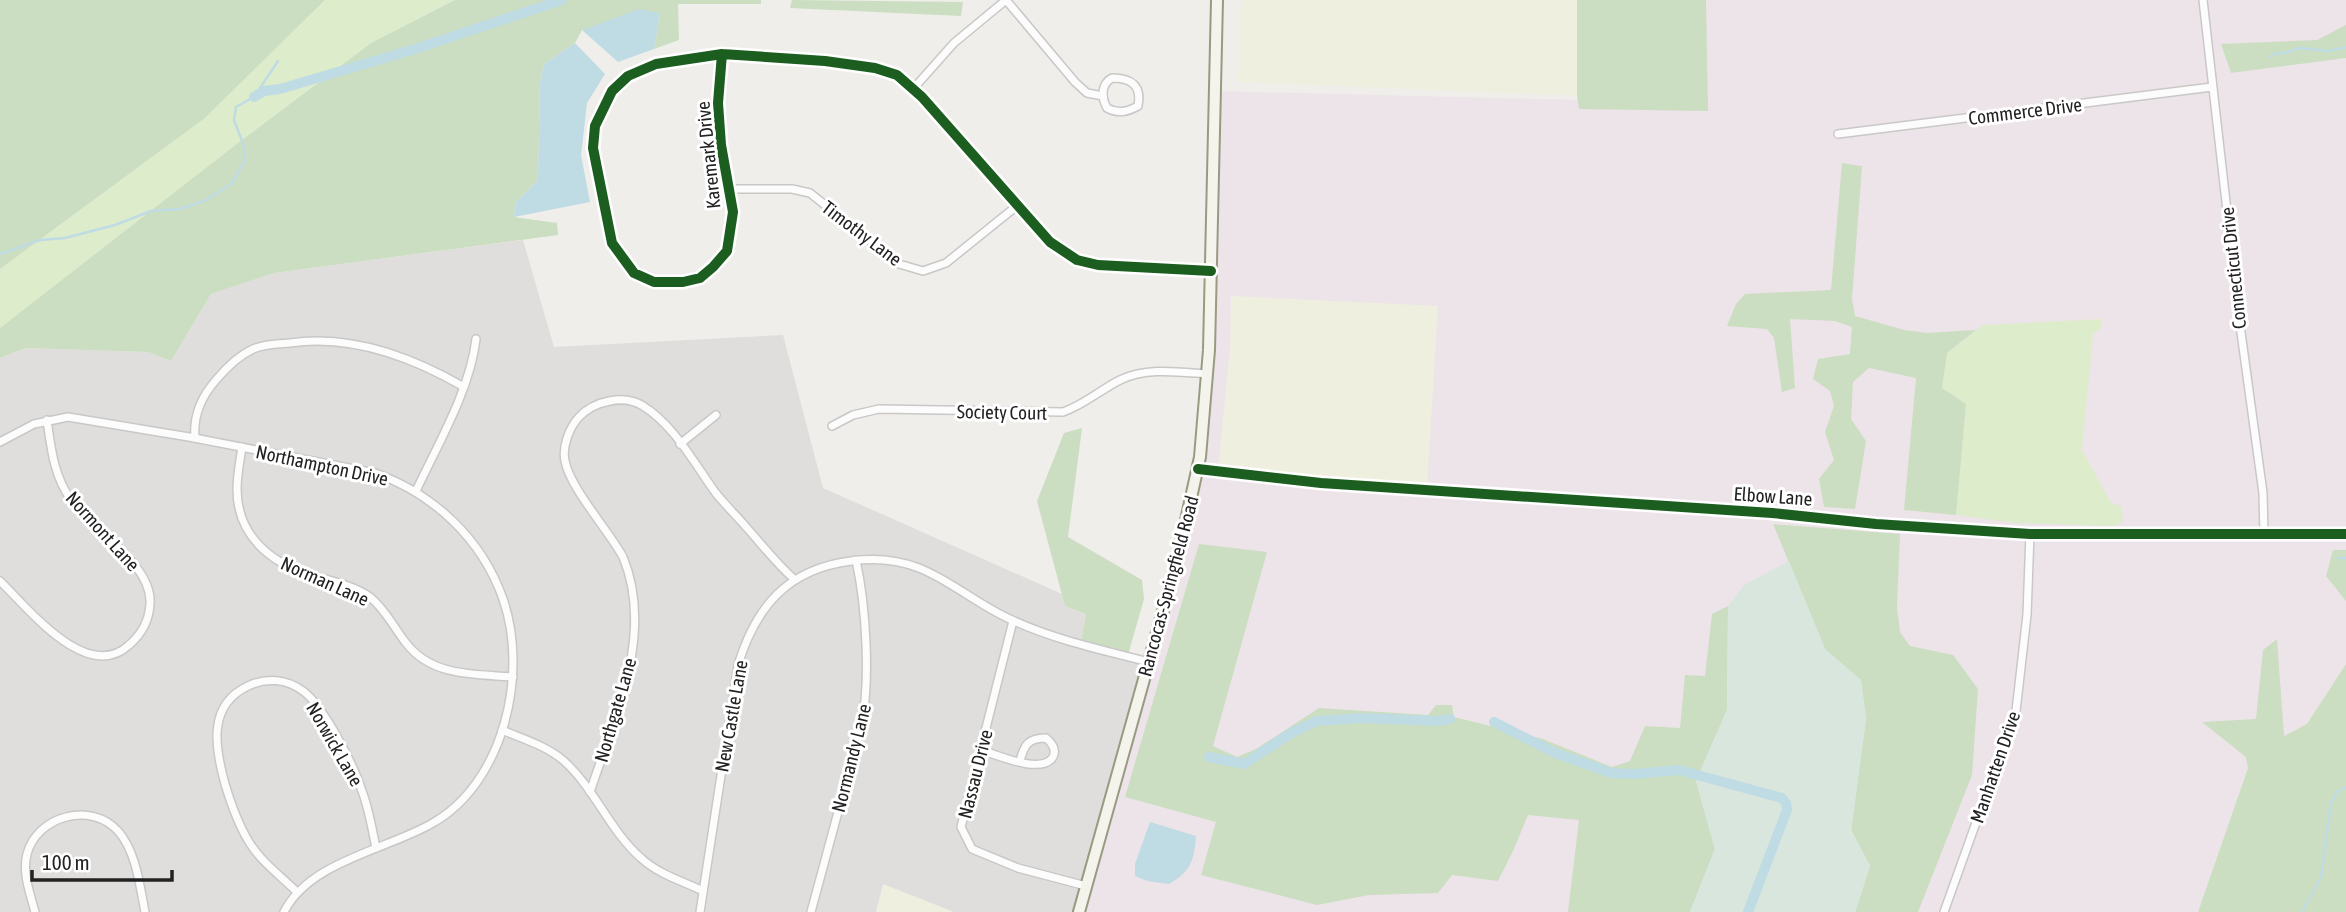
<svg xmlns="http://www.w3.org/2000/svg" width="2346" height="912" font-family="'Asap Condensed',sans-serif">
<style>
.residential{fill:#dfdedc}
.industrial{fill:#ede4e9}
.farmland{fill:#efefdf}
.grass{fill:#ddeccb}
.forest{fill:#cbdec1}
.wetland{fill:#d9e6de}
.water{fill:#bfdbe3}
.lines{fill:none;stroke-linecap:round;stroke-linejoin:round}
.stream{stroke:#bfdbe3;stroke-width:2.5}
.canal{stroke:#bfdbe3;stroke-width:10}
.minor-casing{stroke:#c9c8c7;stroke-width:10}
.tertiary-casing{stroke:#c9c8c7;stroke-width:13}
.secondary-casing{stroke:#999a82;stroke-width:14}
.minor{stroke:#fdfcfc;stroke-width:7}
.tertiary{stroke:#fdfcfc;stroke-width:10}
.secondary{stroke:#f4f4ed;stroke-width:10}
.cycleway-casing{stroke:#fff;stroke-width:15}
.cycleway{stroke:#1b5e20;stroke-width:10}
.labels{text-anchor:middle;stroke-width:6;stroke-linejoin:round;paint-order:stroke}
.street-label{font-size:19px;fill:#222;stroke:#fff}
</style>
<rect width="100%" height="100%" fill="#f0eeeb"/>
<path class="residential" d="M523 240 554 347 783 335 823 488 1062 594 1065 606 1086 614 1081 642 1149 662 1078 912H0V358L26 348 148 352 171 361 211 294 274 273Z"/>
<path class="industrial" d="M1583 0H2346V715L2248 768 2198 912H1079L1149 662 1202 440 1215 91 1582 100Z"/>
<g class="farmland">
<path d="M1241 0H1577V96L1238 82Z"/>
<path d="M1231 296 1438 306 1427 486 1218 471 1230 348Z"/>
<path d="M883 884 954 912H876Z"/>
</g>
<g class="grass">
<path d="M325 0H455L371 43 238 143 0 328V269L205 118Z"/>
<path d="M2102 319 2101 328 2093 334 2082 450 2111 503 2121 506 2123 521 2115 526 2015 523 1956 515 1966 404 1942 389 1947 353 1983 325Z"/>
</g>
<g class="forest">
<path d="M0 0H325L205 118 0 269Z"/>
<path d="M455 0H761V4H678L679 40 654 49 660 13 582 30 575 43 544 64 540 82 538 180 515 203 514 217 557 223 558 235 274 273 211 294 171 361 148 352 26 348 0 358V328L238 143 371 43Z"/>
<path d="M792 0 963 2 961 16 790 8Z"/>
<path d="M1577 0H1706L1708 111 1579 109 1577 96Z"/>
<path d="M2346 25V58L2231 73 2221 44 2317 40Z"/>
<path d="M1842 163 1862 166 1852 299 1855 316 1904 330 1927 333 1976 330 1947 353 1942 388 1966 404 1956 515 1904 510 1916 378 1869 368 1853 382 1851 419 1866 441 1855 509 1824 507 1819 479 1834 460 1825 432 1834 406 1830 391 1813 379 1818 359 1850 354 1852 327 1835 321 1790 319 1795 388 1782 392 1774 338 1767 329 1727 326 1736 304 1745 294 1831 290Z"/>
<path d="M1082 428 1068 537 1142 580 1144 599 1128 655 1081 642 1086 614 1065 606 1037 501 1064 433Z"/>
<path d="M1773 524 1900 534 1897 608 1900 632 1910 646 1953 655 1978 689 1972 775 1918 912H1855L1870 866 1851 830 1866 719 1861 681 1825 649Z"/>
<path d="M1199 544 1267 552 1213 746 1237 757 1256 749 1319 708 1428 715 1436 705H1452L1454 717 1543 739 1612 767 1630 761 1645 726 1680 728 1685 675 1705 676 1712 614 1728 606 1727 710 1696 781 1715 849 1690 912H1568L1579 820 1528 815 1513 851 1498 881 1452 875 1438 893 1369 895 1317 905 1201 875 1216 822 1125 797Z"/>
<path d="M2333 550H2346V601L2326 576Z"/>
<path d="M2277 639 2284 736 2307 724 2346 664V912H2198L2248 768 2246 757 2202 722 2256 719 2263 650Z"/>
</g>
<path class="wetland" d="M1789 561 1825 649 1861 680 1866 719 1851 830 1870 866 1855 912H1690L1715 849 1696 781 1727 710 1728 606 1744 585Z"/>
<g class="water">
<path d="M639 9 660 13 654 49 618 62 582 30Z"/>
<path d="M575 43 605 74 587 103 581 155 590 202 514 217 515 203 538 180 540 82 544 64Z"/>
<path d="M1150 822 1196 836C1194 861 1191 871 1169 884L1147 881 1135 876V864Z"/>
</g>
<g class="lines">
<g class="stream">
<path d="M2269 57 2276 53H2286L2299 48 2328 51 2346 47"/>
<path d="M0 254 40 240 65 238 115 225 151 211 179 209 204 201 231 184 245 161 244 146 234 120 236 107 254 97 278 61"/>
<path d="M2338 558H2346"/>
<path d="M2302 912 2321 877 2331 802 2338 791 2346 787"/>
</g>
<g class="canal">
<path d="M254 97 264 91 280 89 415 49 562 0"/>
<path d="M1494 722 1553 752 1611 773 1635 774 1679 770 1782 798 1786 803 1787 810 1748 912"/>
<path d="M1209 757 1244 764 1293 732 1317 721 1361 718 1438 721 1450 719"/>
</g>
<g class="minor-casing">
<g id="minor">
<path d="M1006 0 1075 82 1087 93 1103 96"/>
<path d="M2203 0 2240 325 2263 493 2264 535"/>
<path d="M722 54 718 103 721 145 733 212 727 251 713 267 700 278 683 282H654L634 273 612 243 593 148 595 126 612 91 628 76 656 64 722 54 825 61 875 68 897 75 922 97 1050 242 1077 260 1098 265 1211 271"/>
<path d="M1112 78C1132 78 1142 86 1138 106 1127 112 1118 114 1107 108 1101 97 1101 84 1112 78Z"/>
<path d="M914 88 954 43 1006 0"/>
<path d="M1838 134 2212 87"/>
<path d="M729 189H792L810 193 899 264 923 271 946 263 1018 205"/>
<path d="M832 426 853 415 879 409 1063 412C1084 405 1100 390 1120 380 1146 367 1179 372 1207 374"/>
<path d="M195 438C193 415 201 397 216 380 226 368 238 356 253 349 264 344 278 344 290 343 350 334 412 357 464 387"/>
<path d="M0 442 34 424 68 417 189 437 375 473C434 494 482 539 503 599 529 673 504 784 431 824 385 850 309 862 284 912"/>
<path d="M680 444 716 415"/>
<path d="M242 447C240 461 237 475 237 489 237 535 270 563 311 575 330 581 353 585 370 597 386 610 394 628 406 643 432 677 475 674 513 677"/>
<path d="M416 491C438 444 470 390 476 339"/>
<path d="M0 581C28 608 87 684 129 645 142 634 149 620 150 604 153 565 93 530 72 501 54 478 51 448 47 420"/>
<path d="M1013 621 961 827 972 849 1018 868 1086 886"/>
<path d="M502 730C523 739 547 746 564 761 595 789 610 831 641 858 658 874 682 881 703 891"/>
<path d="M981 750C997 755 1042 775 1053 757 1057 749 1052 743 1046 738 1028 738 1024 745 1020 761"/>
<path d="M590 792C614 719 655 634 623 557 609 531 570 488 565 461 562 447 569 428 579 417 594 401 624 394 643 406 674 425 694 463 715 492 725 505 737 516 747 528 763 546 777 564 794 579"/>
<path d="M297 892C281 876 261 862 249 842 238 824 231 804 225 784 215 748 207 705 248 686 266 677 287 679 303 691 324 706 354 766 362 791 369 809 372 829 376 848"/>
<path d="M35 912C30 893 22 873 27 854 37 816 91 801 118 831 136 851 140 886 145 912"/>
<path d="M700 912 738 665C756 606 788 569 851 561 873 558 898 560 919 568 952 581 979 606 1012 620 1055 640 1103 650 1149 662"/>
<path d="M811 912 861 727C871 681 866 606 856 560"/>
<path d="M1944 912 2016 711 2027 615 2030 534"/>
</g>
</g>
<g class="tertiary-casing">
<path id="tertiary" d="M1198 469 1321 483 1772 513 1876 524 2030 534H2346"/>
</g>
<g class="secondary-casing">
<path id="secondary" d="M1079 912 1177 561 1200 457 1209 350 1217 0"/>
</g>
<use href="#minor" class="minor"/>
<use href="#tertiary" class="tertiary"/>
<use href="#secondary" class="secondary"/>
<g class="cycleway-casing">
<g id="cycleway">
<path d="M722 54 718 103 721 145 733 212 727 251 713 267 700 278 683 282H654L634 273 612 243 593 148 595 126 612 91 628 76 656 64 722 54 825 61 875 68 897 75 922 97 1050 242 1077 260 1098 265 1211 271"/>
<path d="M1198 469 1321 483 1772 513 1876 524 2030 534H2346"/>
</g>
</g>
<use href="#cycleway" class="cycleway"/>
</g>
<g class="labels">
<g class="street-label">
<text transform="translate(2025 111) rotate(-7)" y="7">Commerce Drive</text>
<text transform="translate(708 155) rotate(-96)" y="7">Karemark Drive</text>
<text transform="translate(862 233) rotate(37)" y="7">Timothy Lane</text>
<text transform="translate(2233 268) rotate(-96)" y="7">Connecticut Drive</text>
<text transform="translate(1002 412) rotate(1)" y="7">Society Court</text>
<text transform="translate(322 465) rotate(12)" y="7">Northampton Drive</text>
<text transform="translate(1773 496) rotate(4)" y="7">Elbow Lane</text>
<text transform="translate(103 531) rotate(48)" y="7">Normont Lane</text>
<text transform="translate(325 581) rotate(24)" y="7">Norman Lane</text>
<text transform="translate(1168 586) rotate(-75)" y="7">Rancocas-Springfield Road</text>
<text transform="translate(615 710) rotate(-74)" y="7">Northgate Lane</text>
<text transform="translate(731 716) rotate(-80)" y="7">New Castle Lane</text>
<text transform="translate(335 744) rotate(60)" y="7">Norwick Lane</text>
<text transform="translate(851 758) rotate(-76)" y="7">Normandy Lane</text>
<text transform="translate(1995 767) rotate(-71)" y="7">Manhatten Drive</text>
<text transform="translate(975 774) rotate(-76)" y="7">Nassau Drive</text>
</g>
</g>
<path d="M32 870v10h140v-10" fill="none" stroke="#222222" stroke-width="3.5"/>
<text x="42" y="870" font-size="21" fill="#222222" stroke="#ffffff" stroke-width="5" paint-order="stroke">100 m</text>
</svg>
